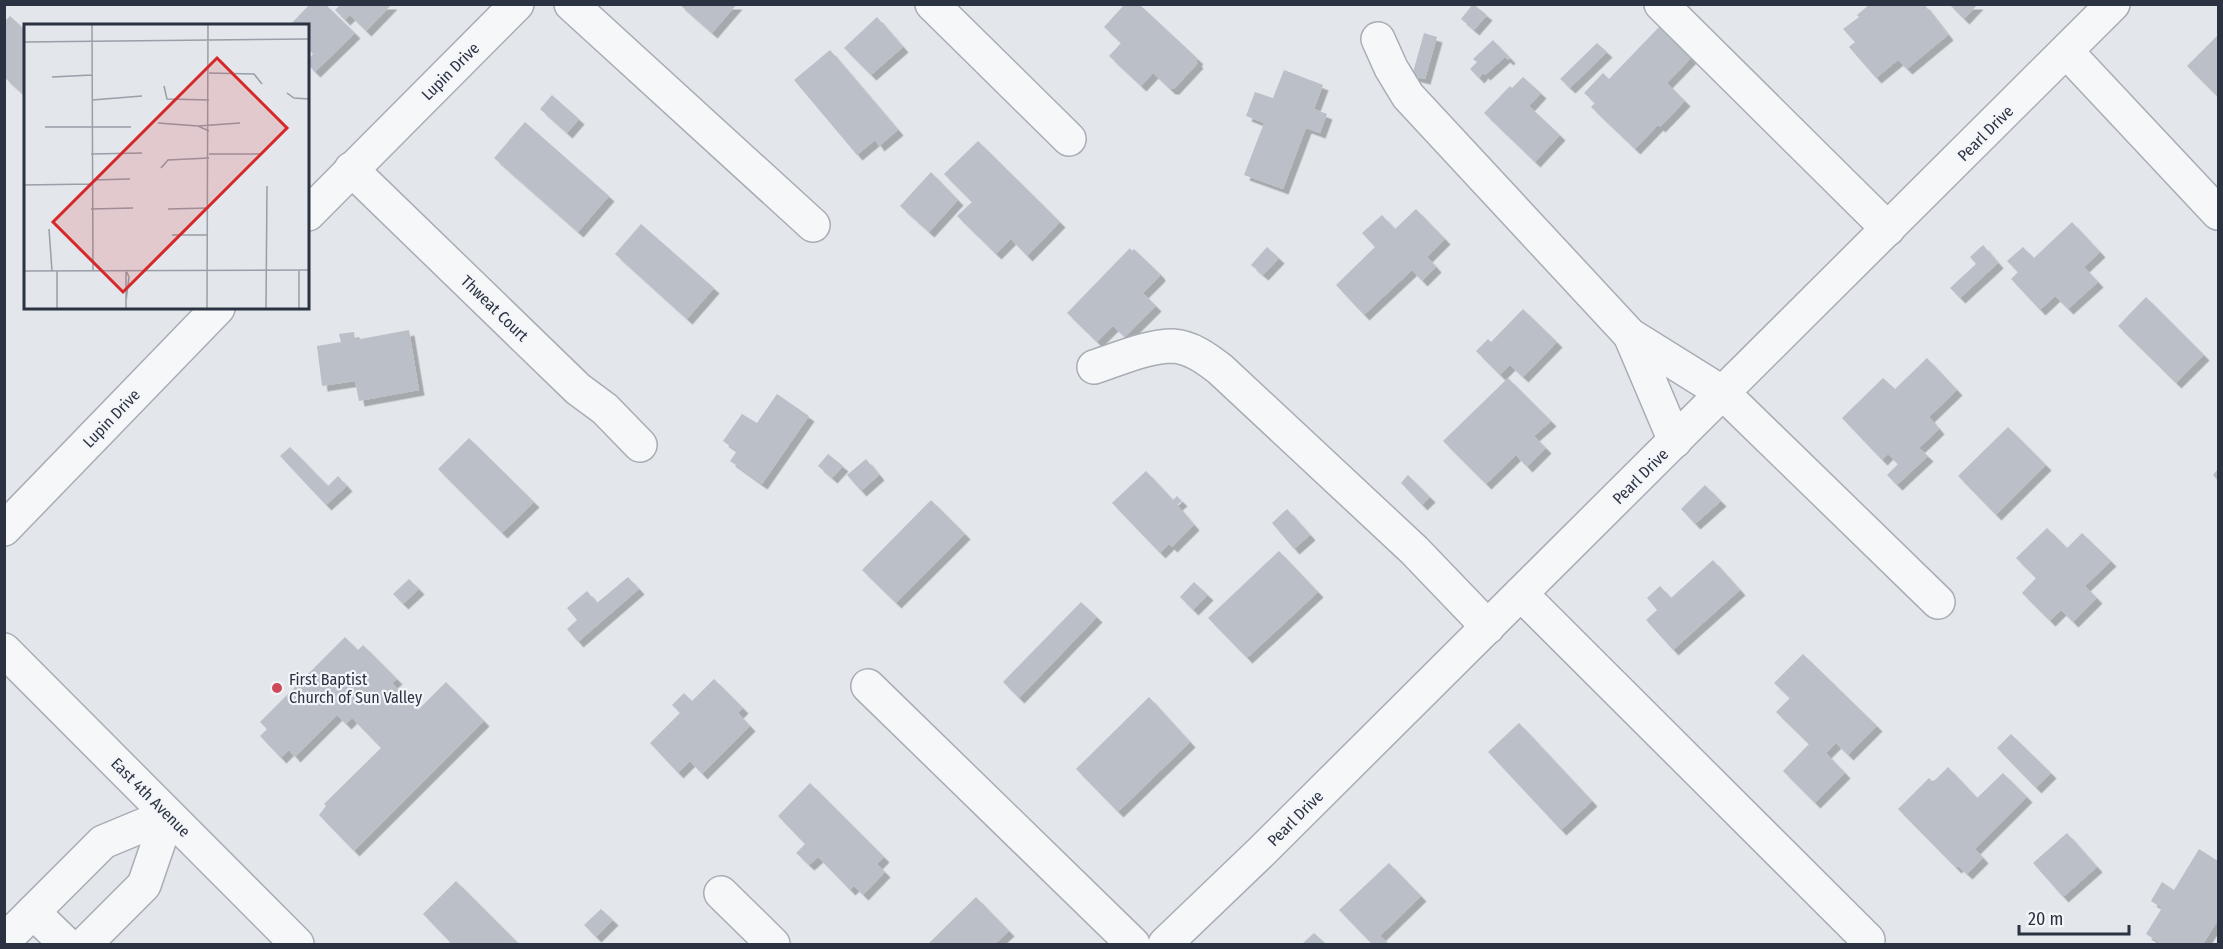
<svg xmlns="http://www.w3.org/2000/svg" width="2223" height="949" font-family="'Fira Sans Condensed',sans-serif">
<style>
.building{fill:#babfc8;filter:url(#shadow)}
.lines{fill:none;stroke-linecap:round;stroke-linejoin:round}
.minor-casing{stroke:#a8adb5;stroke-width:36}
.minor{stroke:#f6f7f9;stroke-width:33}
.poi-dot{fill:#ce4a5a;stroke:#f3f5f8;stroke-width:2}
.labels{text-anchor:middle;stroke-width:4.5;stroke-linejoin:round;paint-order:stroke}
.street-label{font-size:16px;fill:#2b3343;stroke:#f3f5f8}
.poi-label{font-size:16px;fill:#2b3343;stroke:#f3f5f8;text-anchor:start}
.inset-road{fill:none;stroke:#999ea8;stroke-width:1.5}
.view{fill:#d62828;fill-opacity:0.15;stroke:#d62828;stroke-width:3}
.inset-edge{fill:none;stroke:#2b3343;stroke-width:3}
</style>
<defs>
<filter id="shadow"><feDropShadow dx="5.5" dy="5.5" stdDeviation="0" flood-color="#0004"/></filter>
</defs>
<rect width="100%" height="100%" fill="#e3e6eb"/>
<g class="building">
<path d="M310 4H325L355 33 315 72 308 65V60L313 54 308 49V26H289Z"/>
<path d="M341 4H392L366 31 350 15 345 20 335 10Z"/>
<path d="M679 4H737L712 33Z"/>
<path d="M1125 4H1139L1198 59 1196 61 1198 63 1174 89H1170L1153 73 1141 86 1109 56 1121 43 1104 27Z"/>
<path d="M1473 4 1487 15 1474 30 1461 19Z"/>
<path d="M1870 4H1924L1948 35 1907 69 1898 60 1876 78 1849 47 1855 42 1843 29 1859 17 1857 15Z"/>
<path d="M1949 4H1978L1964 19Z"/>
<path d="M10 16 26 31V97L4 77V22Z"/>
<path d="M877 17 903 47 871 75 844 48Z"/>
<path d="M1659 27 1691 58 1667 83 1685 101 1660 127 1658 125 1635 149 1591 107 1595 103 1584 93 1603 73 1609 79Z"/>
<path d="M1424 33 1437 37 1425 79 1412 76Z"/>
<path d="M2218 35V97L2187 66Z"/>
<path d="M1493 40 1510 58 1508 60 1505 57 1485 75 1483 73 1479 78 1470 69 1477 62 1473 59Z"/>
<path d="M1597 43 1607 52 1570 88 1560 79Z"/>
<path d="M830 50 898 130 879 146 875 140 857 155 794 80Z"/>
<path d="M1284 70 1323 85 1314 109 1327 114 1320 133 1306 128 1283 189 1244 175 1264 123 1246 116 1255 92 1273 98Z"/>
<path d="M1523 77 1541 93 1529 106 1560 135 1535 162 1484 113 1510 86 1512 88Z"/>
<path d="M552 95 579 119 567 133 540 109Z"/>
<path d="M525 122 609 196 578 232 494 158Z"/>
<path d="M978 141 1060 222 1027 256 1011 239 996 254 957 216 972 202 944 174Z"/>
<path d="M931 172 958 200 929 232 900 206Z"/>
<path d="M1416 209 1445 239 1427 257 1436 267 1422 281 1412 270 1364 315 1336 285 1375 247 1362 233 1382 215 1395 229Z"/>
<path d="M2072 222 2100 252 2084 267 2098 282 2068 309 2055 296 2040 310 2011 279 2018 272 2007 261 2023 247 2034 258Z"/>
<path d="M641 224 714 288 687 319 615 254Z"/>
<path d="M1983 245 1998 263 1960 298 1950 288 1976 264 1970 257Z"/>
<path d="M1267 247 1279 258 1263 275 1251 265Z"/>
<path d="M1130 248 1132 251 1134 249 1159 273 1160 276 1143 293 1156 306 1125 337 1113 326 1097 342 1067 313Z"/>
<path d="M2146 297 2204 355 2176 383 2118 326Z"/>
<path d="M1523 309 1557 342 1523 377 1510 365 1500 375 1476 351 1488 339 1491 342Z"/>
<path d="M409 330 419 390 359 401 355 381 322 386 317 346 341 342 339 334 354 332 355 340Z"/>
<path d="M1927 358 1957 390 1929 417 1939 429 1919 448 1928 456 1897 485 1887 475 1898 464 1888 454 1882 460 1842 418 1883 378 1895 389Z"/>
<path d="M1508 378 1551 421 1534 436 1546 448 1527 467 1516 455 1486 484 1443 441Z"/>
<path d="M777 394 809 416 762 484 730 461 737 451 723 441 742 414 757 423Z"/>
<path d="M2008 427 2046 465 1996 515 1958 476Z"/>
<path d="M469 438 534 502 502 533 438 469Z"/>
<path d="M290 447 328 486 338 476 347 486 326 505 280 456Z"/>
<path d="M828 454 843 466 832 478 818 466Z"/>
<path d="M866 459 879 475 861 491 847 475Z"/>
<path d="M2218 469V481L2213 475Z"/>
<path d="M1146 471 1173 500 1177 496 1182 501 1177 505 1194 525 1172 547 1169 544 1160 553 1112 503Z"/>
<path d="M1408 475 1430 497 1422 505 1401 483Z"/>
<path d="M1705 485 1721 501 1695 524 1681 509Z"/>
<path d="M931 500 965 534 896 603 862 570Z"/>
<path d="M1287 509 1310 535 1294 549 1272 523Z"/>
<path d="M2047 528 2067 548 2082 533 2111 561 2085 586 2097 598 2073 622 2061 610 2050 621 2022 593 2036 578 2016 558Z"/>
<path d="M1279 551 1318 592 1247 658 1208 618Z"/>
<path d="M1713 560 1740 590 1673 650 1646 620 1657 610 1647 598 1660 586 1671 598Z"/>
<path d="M628 577 639 589 578 642 567 629 577 620 567 608 587 591 597 603Z"/>
<path d="M409 579 419 589 403 604 393 594Z"/>
<path d="M1194 582 1208 595 1193 610 1180 597Z"/>
<path d="M1081 602 1097 617 1019 698 1003 682Z"/>
<path d="M345 637 358 650 363 645 397 679 392 683 418 710 446 682 484 721 354 851 319 815 326 806 324 804 381 748 352 718 346 724 337 715 295 757 289 750 281 758 260 736 267 729 260 722Z"/>
<path d="M1803 654 1877 726 1848 755 1836 743 1826 753 1845 773 1815 803 1783 771 1809 744 1776 712 1790 698 1774 683Z"/>
<path d="M714 679 743 708 738 713 750 726 702 774 690 761 678 773 650 743 680 713 672 705 684 693 692 701Z"/>
<path d="M1149 697 1190 742 1118 812 1076 769Z"/>
<path d="M1519 723 1592 801 1561 830 1488 752Z"/>
<path d="M2011 734 2051 773 2036 788 1997 748Z"/>
<path d="M1948 767 1977 798 2003 773 2027 797 1975 849 1983 858 1967 874 1958 866 1956 868 1898 809 1929 778 1932 781 1935 780Z"/>
<path d="M810 783 884 857 877 864 885 872 863 895 854 886 850 890 818 857 809 865 796 853 805 844 778 816Z"/>
<path d="M2067 833 2097 867 2063 897 2033 863Z"/>
<path d="M2199 849 2218 861V920L2203 944H2162L2146 934 2162 908 2151 901 2162 882 2174 890Z"/>
<path d="M1389 863 1421 896 1380 936 1389 944H1375L1373 942 1371 943 1339 910Z"/>
<path d="M456 881 519 944H448L450 942 423 914Z"/>
<path d="M976 897 1009 931 995 944H928Z"/>
<path d="M601 909 613 920 596 937 584 925Z"/>
<path d="M1314 933 1326 944H1302Z"/>
</g>
<g class="lines">
<g class="minor-casing">
<g id="minor">
<path d="M571 4 813 225"/>
<path d="M932 4 1069 139"/>
<path d="M1661 4 1888 229"/>
<path d="M1378 39 1391 68 1408 96 1630 335"/>
<path d="M2067 52 2218 213"/>
<path d="M351 169 578 389 605 409 640 445"/>
<path d="M308 214 517 4"/>
<path d="M1094 367C1119 359 1147 346 1173 346 1191 347 1207 359 1220 369L1414 550 1488 627"/>
<path d="M1675 441 1630 335 1723 393 1938 602"/>
<path d="M4 529 218 308"/>
<path d="M1521 594 1868 940"/>
<path d="M4 650 297 944"/>
<path d="M868 686 1133 944"/>
<path d="M721 893 773 944"/>
<path d="M33 912 66 944"/>
<path d="M4 941 103 842 168 815"/>
<path d="M85 944 144 885 168 815"/>
<path d="M1165 944 1261 852 2113 4"/>
</g>
</g>
<use href="#minor" class="minor"/>
</g>
<circle class="poi-dot" cx="277" cy="688" r="6"/>
<g class="labels">
<g class="street-label">
<text transform="translate(450 71) rotate(-45)" y="6">Lupin Drive</text>
<text transform="translate(1985 133) rotate(-45)" y="6">Pearl Drive</text>
<text transform="translate(495 308) rotate(44)" y="6">Thweat Court</text>
<text transform="translate(111 418) rotate(-46)" y="6">Lupin Drive</text>
<text transform="translate(1640 476) rotate(-45)" y="6">Pearl Drive</text>
<text transform="translate(151 797) rotate(45)" y="6">East 4th Avenue</text>
<text transform="translate(1295 818) rotate(-45)" y="6">Pearl Drive</text>
</g>
<g class="poi-label">
<text x="289" y="685">First Baptist<tspan x="289" dy="18">Church of Sun Valley</tspan></text>
</g>
</g>
<g transform="translate(24 24)">
<rect width="285" height="285" fill="#e3e6eb"/>
<path class="inset-road" d="M68 0 69 246M0 18 285 15M185 49 230 50 238 60M28 53 68 51M140 62 143 75 185 76M263 69 270 74 285 75M68 76 118 72M134 99 174 102M21 103H107M185 107 174 102 216 99M67 130 118 129M185 130H236M137 144 144 136 185 134M68 156 106 155M0 161 68 160M67 185 109 184M144 185 185 184M25 205 28 247M148 211H184M102 246V285M102 246 105 253 102 277M275 246V285M0 247 285 246M33 247V285M183 285 184 0M242 285 243 162"/>
<path class="view" d="M193 34 263 104 99 268 29 198Z"/>
<rect width="285" height="285" class="inset-edge"/>
</g>
<rect width="2223" height="949" fill="none" stroke="#2b3343" stroke-width="12"/>
<path d="M2019 925v9h110v-9" fill="none" stroke="#2b3343" stroke-width="3"/>
<text x="2028" y="925" font-size="18" fill="#2b3343" stroke="#f3f5f8" stroke-width="4.5" paint-order="stroke">20 m</text>
</svg>
